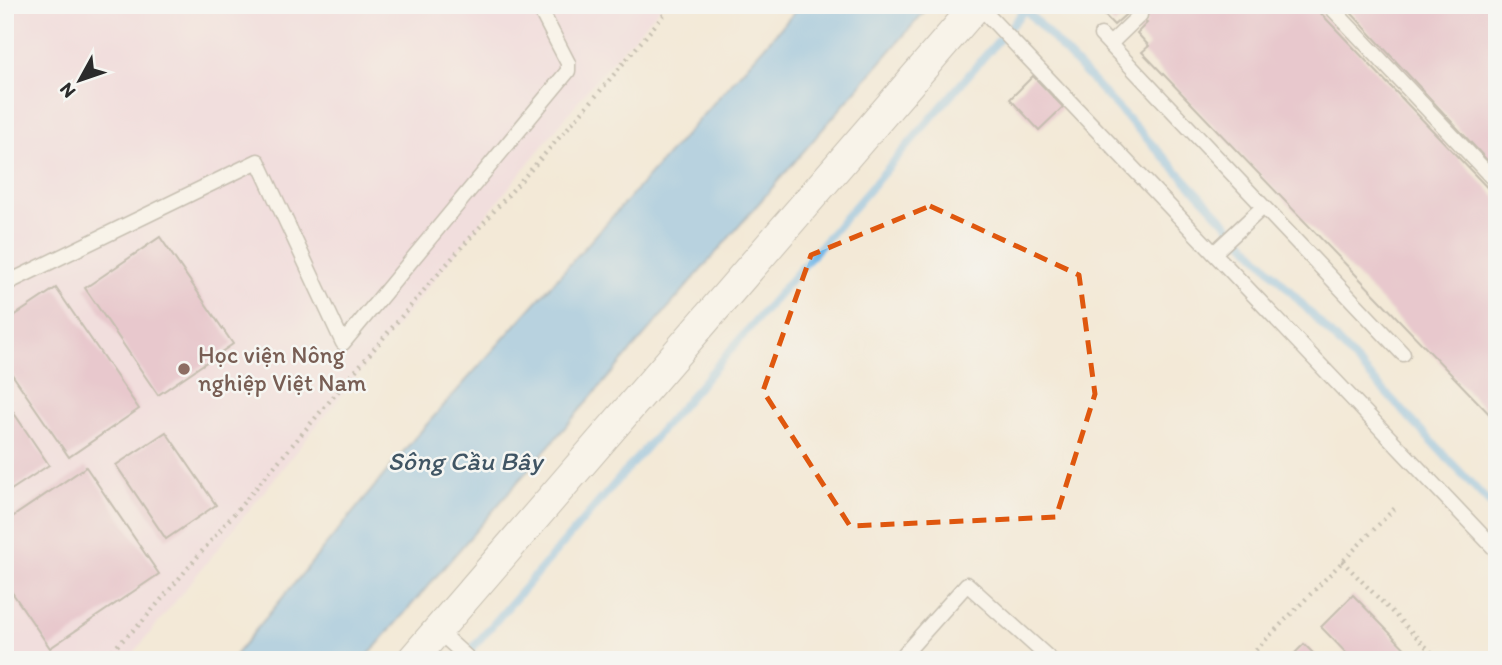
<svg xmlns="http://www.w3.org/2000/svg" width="1502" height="665" font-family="Itim,sans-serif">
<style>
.built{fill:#f0d0e4}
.water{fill:#72b7e8;stroke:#4e718a;stroke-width:2}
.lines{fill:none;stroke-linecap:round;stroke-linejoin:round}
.stream{stroke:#72b7e8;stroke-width:8}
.building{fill:#dba1c1}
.service-casing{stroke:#8f8a81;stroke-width:17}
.minor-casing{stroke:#8f8a81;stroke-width:32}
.path{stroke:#8f8a81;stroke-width:4.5;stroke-dasharray:2 5;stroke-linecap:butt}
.service{stroke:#fff;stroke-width:14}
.minor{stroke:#fff;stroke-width:30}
.marked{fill:none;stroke:#df570e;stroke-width:5;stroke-dasharray:14 9;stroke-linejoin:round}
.education-dot{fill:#8d6e63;stroke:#f6f6f2;stroke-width:2.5}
.labels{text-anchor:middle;stroke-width:5;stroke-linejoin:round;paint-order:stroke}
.education-label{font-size:24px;fill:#785e54;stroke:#f6f6f2;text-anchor:start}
.water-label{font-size:26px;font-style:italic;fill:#405564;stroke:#f6f6f2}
</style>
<rect width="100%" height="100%" fill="#f6f6f2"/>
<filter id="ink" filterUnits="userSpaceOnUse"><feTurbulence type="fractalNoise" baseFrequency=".0143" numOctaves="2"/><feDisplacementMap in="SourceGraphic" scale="14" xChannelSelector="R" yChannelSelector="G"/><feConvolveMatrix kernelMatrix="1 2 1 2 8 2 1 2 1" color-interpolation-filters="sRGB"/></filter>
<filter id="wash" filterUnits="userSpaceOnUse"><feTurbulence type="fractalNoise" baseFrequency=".00686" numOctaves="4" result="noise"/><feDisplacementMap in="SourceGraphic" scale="28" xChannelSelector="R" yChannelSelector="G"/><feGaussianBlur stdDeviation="1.57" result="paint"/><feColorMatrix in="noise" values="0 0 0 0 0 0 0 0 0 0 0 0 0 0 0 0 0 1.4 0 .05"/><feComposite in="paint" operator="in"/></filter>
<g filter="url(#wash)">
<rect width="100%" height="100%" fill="#f3e9d7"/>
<path class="built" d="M5 5H663L597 78 128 660H5Z"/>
<path class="water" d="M801 5H930L364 660H231L413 440Z"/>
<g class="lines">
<g class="stream">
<path d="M1021 5 1497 511"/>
<path d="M463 659 1029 5"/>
</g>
</g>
<g id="blocks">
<g class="building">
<path d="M1095 5H1313L1497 198V422L1142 52 1149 46 1137 33 1147 23 1133 8 1114 25Z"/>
<path d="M1344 5H1497V171Z"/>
<path d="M1033 76 1063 107 1039 130 1010 99Z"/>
<path d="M160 237 233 344 158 395 85 288Z"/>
<path d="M56 288 139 409 69 457 5 364V322Z"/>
<path d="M5 400 49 465 5 494Z"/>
<path d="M166 432 216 505 166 539 116 465Z"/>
<path d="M86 467 159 574 50 648 5 582V522Z"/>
<path d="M1353 595 1416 660H1353L1321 627Z"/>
<path d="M1304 644 1320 660H1288Z"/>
</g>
</g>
</g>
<g filter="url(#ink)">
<use href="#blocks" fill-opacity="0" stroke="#8f8a81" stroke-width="2"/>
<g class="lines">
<g class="service-casing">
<g id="service">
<path d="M978 5 1497 551"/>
<path d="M1329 5 1497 183"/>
<path d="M1101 35 1403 354"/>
<path d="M1110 44 1140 15"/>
<path d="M1214 253 1263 207"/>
<path d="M5 284 258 161 343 343 568 71V63L538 5"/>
<path d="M437 630 470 660"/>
<path d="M899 660 967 584 1051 660"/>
</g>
</g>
<g class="minor-casing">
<path id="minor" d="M412 660 977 5"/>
</g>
<g class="path">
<path d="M1342 561 1439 660"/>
<path d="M102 660 142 622 430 283 590 103 672 5"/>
<path d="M1246 660 1395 508"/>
</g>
<use href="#service" class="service"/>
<use href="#minor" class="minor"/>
</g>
</g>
<path d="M0 0H1502V665H0ZM930 206 1079 275 1095 394 1056 517 850 526 763 391 811 255Z" fill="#f3e9d7" fill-opacity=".55" fill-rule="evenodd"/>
<path class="marked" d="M930 206 1079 275 1095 394 1056 517 850 526 763 391 811 255Z"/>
<circle class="education-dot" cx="184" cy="369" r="7"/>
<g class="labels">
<g class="education-label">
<text x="198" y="363">Học viện Nông<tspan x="198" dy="28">nghiệp Việt Nam</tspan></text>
</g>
<g class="water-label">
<text x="465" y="470">Sông Cầu Bây</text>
</g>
</g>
<rect width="1502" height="665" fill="none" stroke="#f6f6f2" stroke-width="28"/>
<g transform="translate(80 80) rotate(230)" stroke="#f6f6f2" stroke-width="5" paint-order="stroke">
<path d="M0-5L12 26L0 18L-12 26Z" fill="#2b2b2b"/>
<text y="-10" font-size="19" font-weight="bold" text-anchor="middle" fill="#2b2b2b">N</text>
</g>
</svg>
